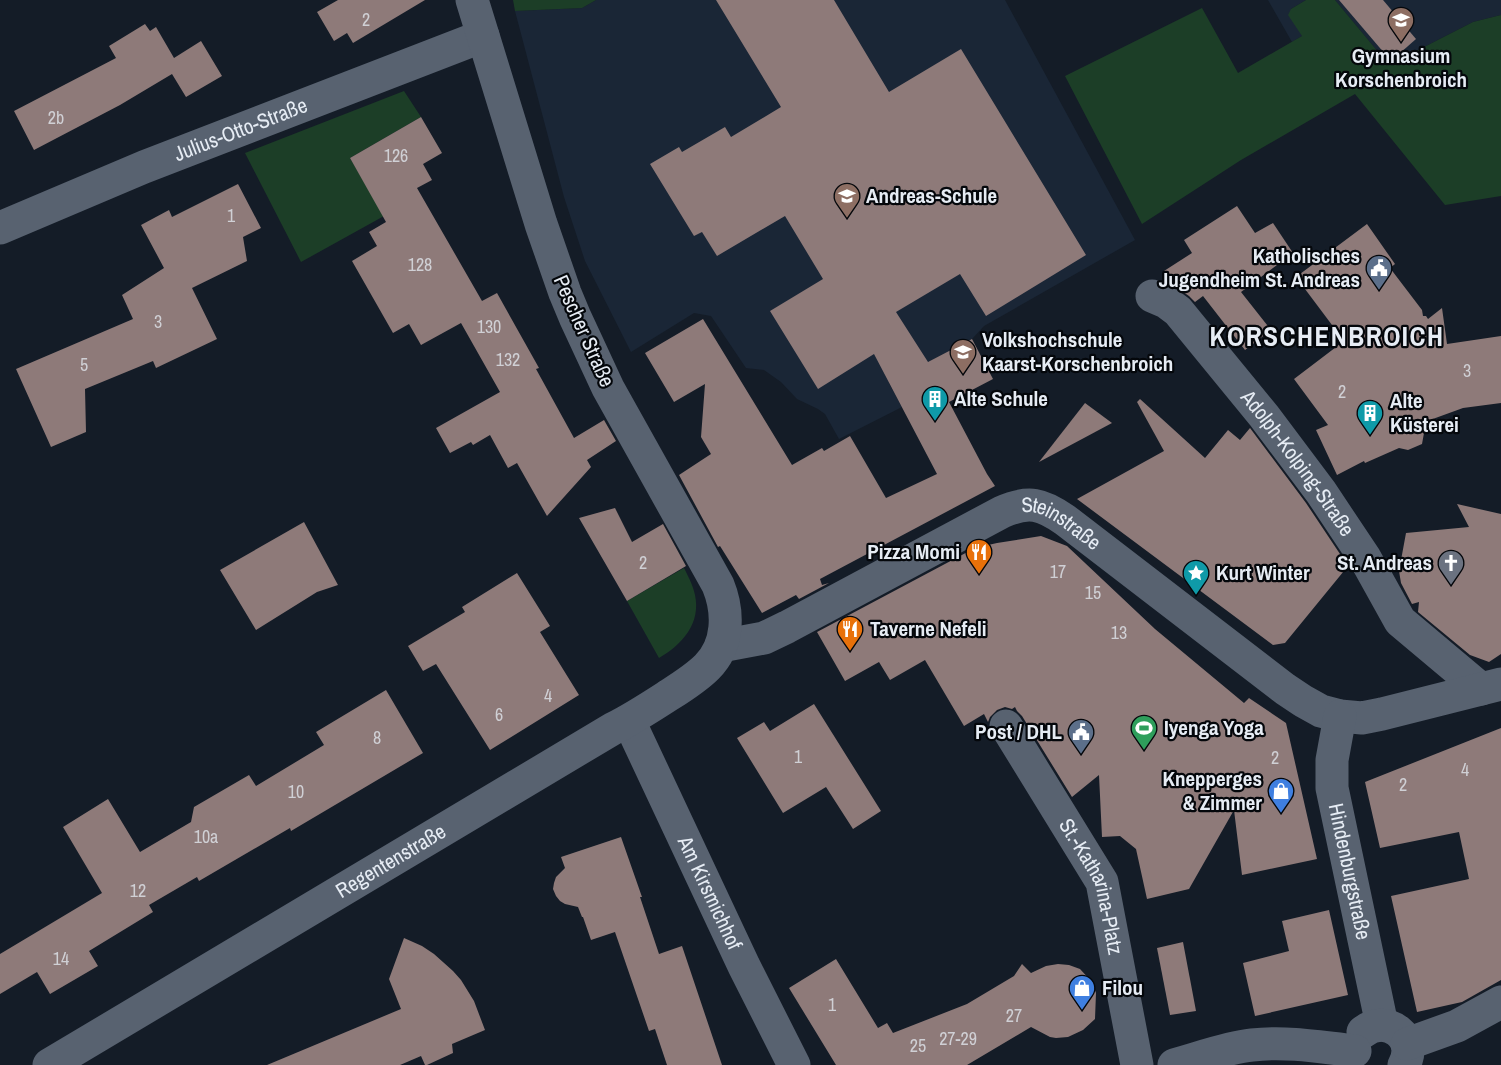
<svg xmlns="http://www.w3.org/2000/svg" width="1501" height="1065" font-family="'Archivo Narrow',sans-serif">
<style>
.built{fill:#1a2636}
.green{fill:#1c3e27}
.building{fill:#8e7a79}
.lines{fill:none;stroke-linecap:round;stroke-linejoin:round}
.street{stroke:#586270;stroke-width:33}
.labels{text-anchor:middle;stroke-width:4.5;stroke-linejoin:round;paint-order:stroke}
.number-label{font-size:18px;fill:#d0d0d5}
.poi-label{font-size:21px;font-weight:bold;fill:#e6ecf4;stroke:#04070b;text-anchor:start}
.street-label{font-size:21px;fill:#e6ecf4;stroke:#04070b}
.district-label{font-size:27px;font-weight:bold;letter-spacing:1.5px;fill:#e6ecf4;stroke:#04070b}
</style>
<rect width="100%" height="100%" fill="#141c27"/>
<g class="built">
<path d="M596 0H1005L1135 240 984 326 972 339 889 383 902 407 839 439 825 414 818 409 797 399 781 382 764 370 746 368 711 316 694 313 631 352 585 261 564 197 515 11 582 8Z"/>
<path d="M1268 0H1306L1291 9 1302 36 1292 42Z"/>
<path d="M1335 0H1501V15L1473 22 1389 65Z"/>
</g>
<g class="green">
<path d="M513 0H596L582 8 515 11Z"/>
<path d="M1306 0H1335L1389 65 1473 22 1501 15V196L1445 205 1355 94 1241 160 1142 224 1065 76 1202 8 1238 73 1302 36 1288 15 1291 9Z"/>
<path d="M404 91 421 117 350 158 384 216 301 262 245 153Z"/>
<path d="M684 568C688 576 693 585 695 595 701 623 683 644 659 658L627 601Z"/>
</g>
<g class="building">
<path d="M338 0H425L353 43 347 33 334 41 317 12Z"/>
<path d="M716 0H834L889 92 961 49 1086 255 986 316 960 274 896 312 928 362 972 339 993 379 949 402 987 474 995 486 820 579 822 585 829 583 799 599 796 595 762 613 720 546 718 547 679 475 711 454 701 437 705 384 674 402 645 353 703 319 792 465 822 448 824 451 850 436 886 498 937 474 874 354 818 389 770 311 823 279 785 216 717 256 702 232 694 236 650 164 679 147 682 152 725 127 731 137 781 107Z"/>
<path d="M1339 0H1383L1416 39 1391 61Z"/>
<path d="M145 24 150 31 156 27 174 58 201 41 222 76 186 97 172 74 120 105 34 150 14 111 116 58 109 46Z"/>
<path d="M421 117 442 153 423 164 432 180 417 188 482 301 497 293 539 368 536 369 574 438 604 420 616 441 587 460 591 467 547 516 517 463 508 468 490 435 473 445 471 442 450 453 436 428 500 392 461 323 421 345 409 324 393 333 352 261 377 246 369 232 386 222 350 158Z"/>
<path d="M238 184 261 228 243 237 247 261 192 288 217 339 156 368 153 361 85 389 86 432 51 447 16 369 133 319 122 295 164 268 141 225 169 210 172 217Z"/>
<path d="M1237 206 1255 233 1273 223 1293 253 1241 292 1271 330 1245 350 1203 296 1195 302 1189 296 1173 285 1164 271 1192 253 1184 240Z"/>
<path d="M1367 224 1395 264 1390 268 1422 310 1423 316H1426L1428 319 1442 308 1447 344 1501 336V403L1463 408 1419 424 1424 433 1422 444 1408 450 1399 448 1365 463 1364 461 1337 475 1316 430 1328 425 1294 379 1344 341 1296 277Z"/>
<path d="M1140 399 1205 458 1228 430 1240 440 1250 428 1306 503 1348 566 1285 643 1273 645 1077 499 1164 451 1137 402Z"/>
<path d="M1085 403 1112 423 1039 462Z"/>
<path d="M1457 504 1501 514V654L1489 662 1470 655 1418 612 1419 602 1412 604 1401 583 1399 571 1406 533 1469 527Z"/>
<path d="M615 508 632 542 663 524 686 566 627 601 579 518Z"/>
<path d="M304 522 338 585 317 592 256 630 220 570Z"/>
<path d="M1041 536 1067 546 1155 629 1244 703 1249 698 1286 723 1317 859 1242 875 1234 810 1189 889 1147 899 1136 849 1120 836 1102 837 1099 775 1072 797 1022 716 1017 711 1015 707 1012 709 1005 707 997 710 990 717 988 722 984 714 964 726 925 660 890 680 879 662 845 681 817 632 975 548 997 543Z"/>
<path d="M517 573 550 626 540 632 579 695 490 750 436 664 423 671 408 646 465 612 462 607Z"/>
<path d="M386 690 423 753 291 831 290 828 199 881 197 877 149 905 153 912 89 951 98 966 50 994 37 972 0 994V954L102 893 63 827 108 799 140 852 191 822 194 807 249 775 256 786 324 745 316 732Z"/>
<path d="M814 704 881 811 853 829 826 787 783 813 737 738 764 722 770 731Z"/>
<path d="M1501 728V980L1462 1002 1417 1012 1391 896 1469 879 1459 832 1380 848 1365 782Z"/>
<path d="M621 837 642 897H640L659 954 682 946 722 1065H667L655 1029 649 1031 615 932 591 940 583 917H582L578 907 565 904 560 901 556 896 553 889 554 883 556 877 565 868 561 857Z"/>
<path d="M1329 910 1348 995 1255 1016 1243 963 1289 951 1282 921Z"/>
<path d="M404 938 422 946 434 954 453 971 461 980 474 1001 485 1030 452 1044 453 1053 427 1065H425L421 1056 400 1065H267L401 1009 389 979Z"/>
<path d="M1183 942 1196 1011 1170 1015 1157 948Z"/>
<path d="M836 959 878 1028 887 1023 893 1033 967 1004 1014 976 1022 964 1031 973 1046 966 1058 964 1069 965 1080 969 1092 982 1096 993 1095 1019 1083 1030 1068 1037 1056 1038 1050 1037 1031 1027 967 1065H836L789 988Z"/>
</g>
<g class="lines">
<g class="street">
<path id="s1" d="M0 228 144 167 483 36"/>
<path id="s2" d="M1152 296 1166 302 1178 311 1264 416 1321 492 1365 558 1400 621 1481 689"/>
<path id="s3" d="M721 646 764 638 787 627 1002 512C1029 500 1042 504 1065 520L1285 689 1303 701 1321 711 1340 716 1362 718 1382 714 1501 684"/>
<path id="s4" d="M1340 716 1332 760V788L1382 1025"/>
<path id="s5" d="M629 721 744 966 794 1065"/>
<path id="s6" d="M1006 726 1102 882 1137 1065"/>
<path d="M1363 1032C1387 1013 1419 1038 1404 1065"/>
<path d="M1407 1044 1457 1026 1501 1002"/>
<path id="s7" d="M49 1065 614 728C632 719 649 708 666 697 680 688 695 679 707 667 729 645 729 612 718 585L608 388 575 317 565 293 541 224 472 0"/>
<path d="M1174 1065C1200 1058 1225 1048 1252 1045 1286 1041 1321 1047 1355 1051"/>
</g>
</g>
<defs>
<g id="school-pin" transform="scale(1.35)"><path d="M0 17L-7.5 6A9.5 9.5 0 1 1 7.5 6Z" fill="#8d6e63" stroke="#04070b"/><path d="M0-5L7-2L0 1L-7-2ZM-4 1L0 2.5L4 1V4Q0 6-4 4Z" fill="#fff"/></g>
<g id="civic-pin" transform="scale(1.35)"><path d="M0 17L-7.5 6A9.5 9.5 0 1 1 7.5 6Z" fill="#5c6f8a" stroke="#04070b"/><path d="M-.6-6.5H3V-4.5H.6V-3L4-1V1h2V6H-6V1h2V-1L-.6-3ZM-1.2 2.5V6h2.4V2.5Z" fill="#fff"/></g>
<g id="university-pin" transform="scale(1.35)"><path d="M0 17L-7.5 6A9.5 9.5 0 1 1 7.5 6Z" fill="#8d6e63" stroke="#04070b"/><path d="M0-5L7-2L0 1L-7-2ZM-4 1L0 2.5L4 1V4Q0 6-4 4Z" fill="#fff"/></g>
<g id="building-pin" transform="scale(1.35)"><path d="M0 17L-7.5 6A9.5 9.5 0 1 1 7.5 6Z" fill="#0f9aa8" stroke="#04070b"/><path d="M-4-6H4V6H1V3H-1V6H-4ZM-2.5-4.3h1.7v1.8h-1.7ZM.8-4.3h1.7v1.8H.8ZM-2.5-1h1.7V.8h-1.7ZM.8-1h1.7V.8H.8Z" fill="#fff"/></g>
<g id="restaurant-pin" transform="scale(1.35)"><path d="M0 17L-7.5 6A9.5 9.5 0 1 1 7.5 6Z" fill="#e8710a" stroke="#04070b"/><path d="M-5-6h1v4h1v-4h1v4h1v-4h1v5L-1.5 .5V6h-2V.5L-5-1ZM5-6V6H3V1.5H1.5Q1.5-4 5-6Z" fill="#fff"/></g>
<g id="church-pin" transform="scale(1.35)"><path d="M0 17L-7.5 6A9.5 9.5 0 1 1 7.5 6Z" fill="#6b7280" stroke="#04070b"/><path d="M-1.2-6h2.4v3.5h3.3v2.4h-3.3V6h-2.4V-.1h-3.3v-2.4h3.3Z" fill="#fff"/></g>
<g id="sight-pin" transform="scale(1.35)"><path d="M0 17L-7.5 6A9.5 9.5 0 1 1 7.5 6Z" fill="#0f9aa8" stroke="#04070b"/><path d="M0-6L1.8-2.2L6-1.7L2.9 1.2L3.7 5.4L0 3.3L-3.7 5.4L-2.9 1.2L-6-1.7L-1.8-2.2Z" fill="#fff"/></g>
<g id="stadium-pin" transform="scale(1.35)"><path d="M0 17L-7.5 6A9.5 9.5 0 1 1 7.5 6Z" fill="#2e9e5b" stroke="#04070b"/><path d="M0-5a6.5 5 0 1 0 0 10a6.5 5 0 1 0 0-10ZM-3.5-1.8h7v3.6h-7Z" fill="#fff"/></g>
<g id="shop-pin" transform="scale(1.35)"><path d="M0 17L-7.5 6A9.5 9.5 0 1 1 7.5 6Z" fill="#3f7fe0" stroke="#04070b"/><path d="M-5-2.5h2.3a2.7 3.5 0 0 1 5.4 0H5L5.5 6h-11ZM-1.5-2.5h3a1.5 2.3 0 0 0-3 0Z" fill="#fff"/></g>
</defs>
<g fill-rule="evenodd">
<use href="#school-pin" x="1401" y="20"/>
<use href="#school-pin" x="847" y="196"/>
<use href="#civic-pin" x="1379" y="268"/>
<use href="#university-pin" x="963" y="352"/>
<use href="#building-pin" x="935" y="399"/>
<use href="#building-pin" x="1370" y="413"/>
<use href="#restaurant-pin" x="979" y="552"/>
<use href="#church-pin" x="1451" y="563"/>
<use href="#sight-pin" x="1196" y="573"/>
<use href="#restaurant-pin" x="850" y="629"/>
<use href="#stadium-pin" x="1144" y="728"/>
<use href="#civic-pin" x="1081" y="732"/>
<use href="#shop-pin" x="1281" y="791"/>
<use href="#shop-pin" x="1082" y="988"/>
</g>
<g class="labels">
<g class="number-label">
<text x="366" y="26">2</text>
<text x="56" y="124">2b</text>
<text x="396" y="162">126</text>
<text x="231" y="222">1</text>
<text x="420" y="271">128</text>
<text x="158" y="328">3</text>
<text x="489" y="333">130</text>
<text x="508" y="366">132</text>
<text x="84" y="371">5</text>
<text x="1467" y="377">3</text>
<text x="1342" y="398">2</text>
<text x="643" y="569">2</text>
<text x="1058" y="578">17</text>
<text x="1093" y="599">15</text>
<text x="1119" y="639">13</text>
<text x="548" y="702">4</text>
<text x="499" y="721">6</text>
<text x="377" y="744">8</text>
<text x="798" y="763">1</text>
<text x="1275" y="764">2</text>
<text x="1465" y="776">4</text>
<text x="1403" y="791">2</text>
<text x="296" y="798">10</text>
<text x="206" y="843">10a</text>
<text x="138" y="897">12</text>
<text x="61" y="965">14</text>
<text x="832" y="1011">1</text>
<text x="1014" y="1022">27</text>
<text x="958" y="1045">27-29</text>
<text x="918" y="1052">25</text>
</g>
<g class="poi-label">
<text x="1401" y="63" text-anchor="middle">Gymnasium<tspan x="1401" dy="24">Korschenbroich</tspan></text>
<text x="866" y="203">Andreas-Schule</text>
<text x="1360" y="263" text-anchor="end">Katholisches<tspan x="1360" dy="24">Jugendheim St. Andreas</tspan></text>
<text x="982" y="347">Volkshochschule<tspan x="982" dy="24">Kaarst-Korschenbroich</tspan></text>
<text x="954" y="406">Alte Schule</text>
<text x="1390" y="408">Alte<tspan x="1390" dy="24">Küsterei</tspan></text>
<text x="960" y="559" text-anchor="end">Pizza Momi</text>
<text x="1432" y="570" text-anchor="end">St. Andreas</text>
<text x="1216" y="580">Kurt Winter</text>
<text x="870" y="636">Taverne Nefeli</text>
<text x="1164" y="735">Iyenga Yoga</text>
<text x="1062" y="739" text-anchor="end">Post / DHL</text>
<text x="1262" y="786" text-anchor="end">Knepperges<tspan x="1262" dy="24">&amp; Zimmer</tspan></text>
<text x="1102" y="995">Filou</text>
</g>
<g class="street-label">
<text dy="7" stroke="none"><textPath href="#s1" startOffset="260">Julius-Otto-Straße</textPath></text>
<text transform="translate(584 331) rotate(66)" y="7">Pescher Straße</text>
<text dy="7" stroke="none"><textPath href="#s2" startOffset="224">Adolph-Kolping-Straße</textPath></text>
<text dy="7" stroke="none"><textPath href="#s3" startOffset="378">Steinstraße</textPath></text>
<text dy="7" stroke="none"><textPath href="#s7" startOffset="398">Regentenstraße</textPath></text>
<text dy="7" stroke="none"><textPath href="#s4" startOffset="158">Hindenburgstraße</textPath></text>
<text dy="7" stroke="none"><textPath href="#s6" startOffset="184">St.-Katharina-Platz</textPath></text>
<text dy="7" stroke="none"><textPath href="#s5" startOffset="190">Am Kirsmichhof</textPath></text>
</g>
<g class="district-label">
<text x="1327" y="346">KORSCHENBROICH</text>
</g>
</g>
</svg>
